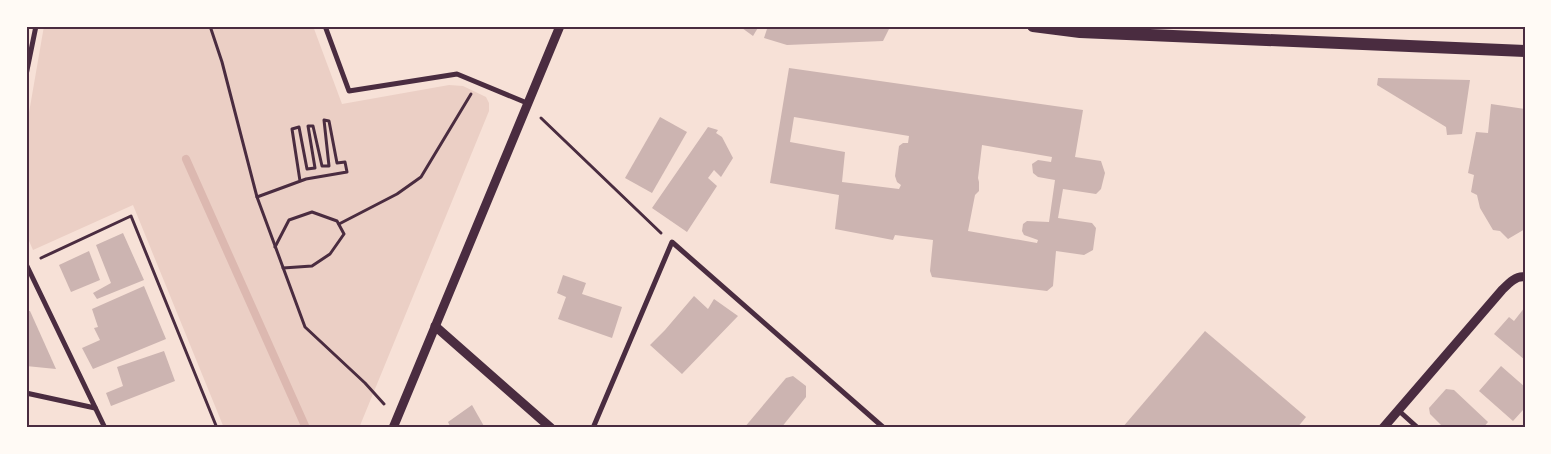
<svg xmlns="http://www.w3.org/2000/svg" width="1551" height="454" font-family="Commissioner,sans-serif">
<style>
.green{fill:#ebcfc5}
.lines{fill:none;stroke-linecap:round;stroke-linejoin:round}
.stream{stroke:#dcb8b0;stroke-width:8}
.building{fill:#ccb4b1;fill-rule:evenodd}
.path{stroke:#4a2c40;stroke-width:3}
.minor{stroke:#4a2c40;stroke-width:5}
.tertiary{stroke:#4a2c40;stroke-width:9}
.primary{stroke:#4a2c40;stroke-width:12}
.neatline{fill:none;stroke:#4a2c40;stroke-width:2}
</style>
<rect width="100%" height="100%" fill="#f7e1d7"/>
<path class="green" d="M44 26H313L342 104 449 85 463 86 486 97 489 103V111L359 428H224L133 205 33 250 26 234V130Z"/>
<g class="lines">
<path class="stream" d="M186 159 306 428"/>
</g>
<g class="building">
<path d="M744 26H759L753 36 742 28Z"/>
<path d="M768 26H889L890 27 883 41 787 45 764 38Z"/>
<path d="M789 68 1083 110 1075 157 1101 161 1105 173 1101 189 1096 194 1063 189 1058 218 1092 223 1096 228 1093 250 1084 255 1056 251 1053 286 1047 291 932 277 930 271 933 240 895 235 893 240 835 229 839 195 770 183ZM794 117 909 136 908 143H903L899 146 895 176 897 182 901 185 899 189 842 182 845 152 790 142ZM982 145 1052 157 1051 162 1038 160 1032 164 1033 173 1038 177 1055 180 1049 222 1027 221 1023 224 1022 231 1024 235 1038 240 1037 243 968 231 975 195 979 191V182L978 178Z"/>
<path d="M1378 78 1470 80 1462 134 1447 135 1446 127 1377 85Z"/>
<path d="M1491 104 1525 109V229L1508 239 1500 231 1493 230 1480 208 1477 195 1471 192 1474 175 1468 173 1476 132 1488 133Z"/>
<path d="M660 117 687 132 652 193 625 178Z"/>
<path d="M708 127 718 130 716 133 722 137 733 158 721 177 714 170 708 178 717 186 687 232 652 208Z"/>
<path d="M123 233 144 280 97 299 93 293 111 283 96 245Z"/>
<path d="M89 251 100 280 71 292 59 265Z"/>
<path d="M563 275 586 283 582 294 622 307 612 338 558 319 566 297 557 293Z"/>
<path d="M144 286 166 339 93 369 82 348 100 340 94 328 98 327 92 309Z"/>
<path d="M694 296 708 309 714 299 738 316 682 374 650 345 665 330Z"/>
<path d="M1525 307V360L1494 334 1509 317 1514 321Z"/>
<path d="M26 311H30L56 369 26 366Z"/>
<path d="M1205 331 1306 417 1297 428H1122Z"/>
<path d="M164 351 175 381 111 406 106 393 123 386 117 367Z"/>
<path d="M1501 366 1525 387V412L1523 410 1513 421 1479 391Z"/>
<path d="M793 376 806 386V397L781 428H744L786 378Z"/>
<path d="M1446 389 1454 390 1488 422 1483 428H1444L1430 414 1429 408Z"/>
<path d="M472 405 485 428H451L448 422Z"/>
</g>
<g class="lines">
<g class="path">
<path d="M210 26 222 62 257 197 305 327 365 383 384 404"/>
<path d="M541 118 661 233"/>
<path d="M257 197 306 179 347 172 345 162 337 163 329 121 324 120 329 166H322L313 126H308L315 168 307 169 299 127 292 129 300 181"/>
<path d="M339 224 397 194 421 177 471 94"/>
<path d="M275 247 289 220 312 212 337 221 344 234 330 254 312 266 283 268"/>
<path d="M41 258 131 216 217 428"/>
</g>
<g class="minor">
<path d="M325 26 349 91 457 74 527 103"/>
<path d="M26 75 36 26"/>
<path d="M26 264 105 428"/>
<path d="M26 393 95 408"/>
<path d="M1398 410 1418 428"/>
<path d="M593 428 672 242 884 428"/>
</g>
<g class="tertiary">
<path d="M435 326 551 428"/>
<path d="M393 428 560 26"/>
<path d="M1383 428 1502 290C1508 284 1516 275 1525 277"/>
</g>
<path class="primary" d="M1033 26 1080 32 1525 51"/>
</g>
<rect width="1551" height="454" fill="none" stroke="#fffaf5" stroke-width="55"/>
<rect x="28" y="28" width="1496" height="398" class="neatline"/>
</svg>
